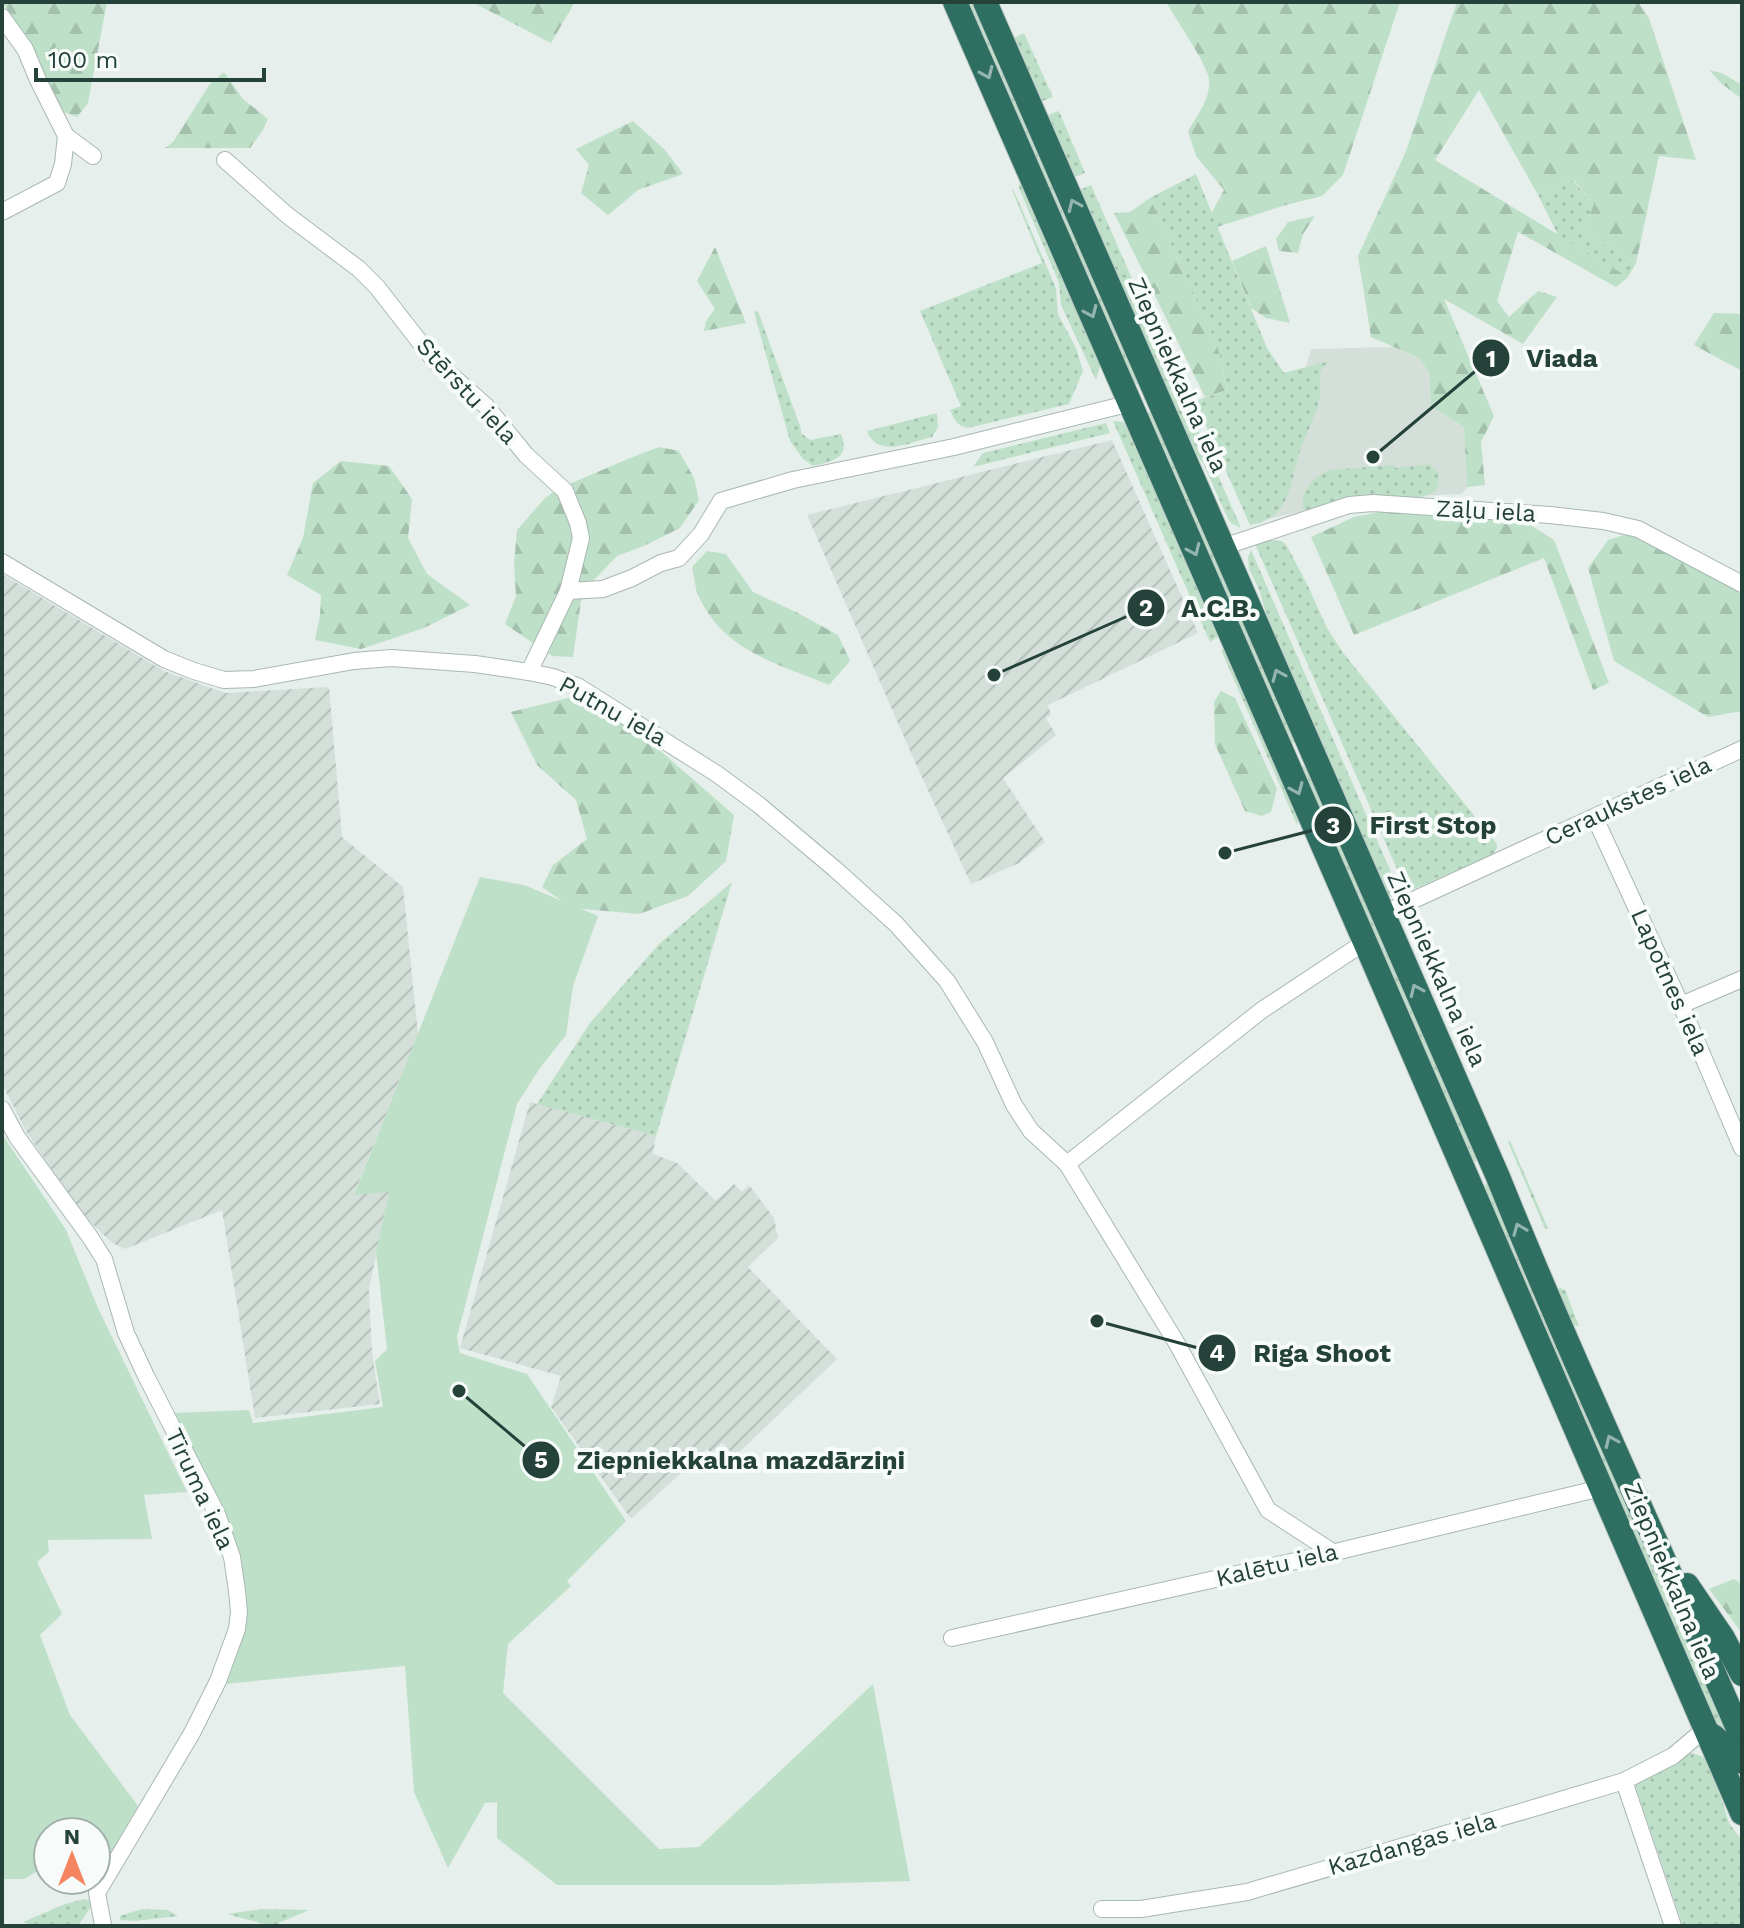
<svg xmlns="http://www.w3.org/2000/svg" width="1744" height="1928" font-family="'Work Sans',sans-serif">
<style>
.built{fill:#d4dfda}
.industrial{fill:url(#industrial-furrows)}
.grass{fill:url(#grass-dots)}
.forest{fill:url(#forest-firs)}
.garden{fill:#bfe0c8}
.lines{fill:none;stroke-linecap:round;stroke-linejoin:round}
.street-casing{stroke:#a8b8b2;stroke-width:18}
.highway-casing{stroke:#c2cac8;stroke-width:26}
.street{stroke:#fff;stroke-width:16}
.highway{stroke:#2f6f62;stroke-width:24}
.oneway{stroke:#93b5ae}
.labels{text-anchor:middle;stroke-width:8;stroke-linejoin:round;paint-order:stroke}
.street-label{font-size:24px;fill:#24423a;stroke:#f7fbf9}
.leader{fill:none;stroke:#24423a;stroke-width:3}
.callout-dot{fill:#24423a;stroke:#f7fbf9;stroke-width:3}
.mark-label{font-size:24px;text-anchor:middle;font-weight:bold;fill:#fff}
.callout-label{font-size:26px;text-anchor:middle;font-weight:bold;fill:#24423a;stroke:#f7fbf9;stroke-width:8;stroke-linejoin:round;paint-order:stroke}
</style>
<defs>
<pattern id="industrial-furrows" width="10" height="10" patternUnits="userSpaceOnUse" patternTransform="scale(2)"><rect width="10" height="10" fill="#d4dfda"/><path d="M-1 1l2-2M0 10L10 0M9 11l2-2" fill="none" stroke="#b6c1bc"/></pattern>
<pattern id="grass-dots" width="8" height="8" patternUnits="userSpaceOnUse" patternTransform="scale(2)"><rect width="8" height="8" fill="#bfe0c8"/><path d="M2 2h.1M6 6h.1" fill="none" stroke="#a4c1ad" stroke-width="1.8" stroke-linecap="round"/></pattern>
<pattern id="forest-firs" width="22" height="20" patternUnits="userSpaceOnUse" patternTransform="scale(2)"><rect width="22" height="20" fill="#bfe0c8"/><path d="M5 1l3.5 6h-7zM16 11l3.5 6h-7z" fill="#a4c1ad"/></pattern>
</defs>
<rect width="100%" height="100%" fill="#e6efeb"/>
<path class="built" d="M1394 347 1419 358 1429 372 1431 406 1464 427 1467 487 1462 494 1346 499 1307 510 1263 520 1311 349Z"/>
<g class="industrial">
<path d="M1112 440 1198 633 1048 705 1051 715 1046 718 1056 735 1003 778 1045 842 1019 863 971 884 915 762 807 515Z"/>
<path d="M2 574 164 671 225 693 329 687 342 837 403 887 418 1034 354 1194 389 1191 369 1289 372 1353 380 1404 255 1418 222 1210 125 1249 112 1243 81 1213 26 1131 2 1084Z"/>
<path d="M530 1102 656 1136 653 1154 677 1163 716 1201 734 1184 742 1192 749 1185 774 1218 778 1238 748 1267 837 1359 735 1456 722 1443 711 1453 707 1449 631 1519 551 1407 561 1376 460 1348Z"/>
</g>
<g class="grass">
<path d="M965 2H975L1138 380 1137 384 1134 385Z"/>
<path d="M1024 33 1053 97 1038 103 1011 39Z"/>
<path d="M1059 111 1085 173 1072 178 1045 116Z"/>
<path d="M1196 174 1267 348 1284 373 1329 361C1314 374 1322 379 1320 395 1319 408 1306 435 1301 448 1289 481 1293 518 1250 525L1195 401 1227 390 1218 348 1150 198Z"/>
<path d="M1573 180 1594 205 1581 232 1636 263 1628 277 1558 235 1538 195Z"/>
<path d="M1025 183 1101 363 1096 380 1061 305 1059 283 1019 188V185Z"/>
<path d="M1091 185 1241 528 1231 523 1228 519 1204 465 1191 447 1077 191Z"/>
<path d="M1012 190 1014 191 1056 288 1058 314 1076 348 1083 371 1069 404 968 428C957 426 954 420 950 410L961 406 920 311 1042 263Z"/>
<path d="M758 311 801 429V433L810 440 841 434C851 459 831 461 813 466L803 459 790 441 754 312Z"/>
<path d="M1150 412 1154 413 1296 738 1294 743 1288 741 1147 414Z"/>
<path d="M937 413 938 427 932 437C910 442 878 459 867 431Z"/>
<path d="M1113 421 1123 422 1132 430 1219 636 1210 642Z"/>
<path d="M1106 423 1110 433 973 467 983 453Z"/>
<path d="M1429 464 1438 472C1441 488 1436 493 1421 497L1346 499 1307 510 1303 509C1300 491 1313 477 1329 470L1394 465 1395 468Z"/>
<path d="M1266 540 1282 541 1287 546 1308 586 1327 628 1344 654 1497 844V848L1492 855 1407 892 1256 546Z"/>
<path d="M1251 550 1391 872 1393 878V898L1384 893 1316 728 1303 709 1268 621 1260 592 1249 569 1248 557Z"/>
<path d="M1224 649 1227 650 1299 816 1297 825 1221 650Z"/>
<path d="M1307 765 1486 1176 1485 1177 1477 1161 1469 1164 1300 767Z"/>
<path d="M732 882 656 1136 537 1104 590 1023 659 944Z"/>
<path d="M1510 1141 1548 1228 1545 1229 1508 1142Z"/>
<path d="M1490 1183 1732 1742 1721 1736 1482 1186Z"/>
<path d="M1560 1288 1565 1290 1579 1326 1573 1325 1556 1291Z"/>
<path d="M1692 1753 1701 1756 1711 1764 1729 1823 1742 1841V1926H1683L1635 1785 1638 1780Z"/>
<path d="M84 1899 91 1901 90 1908 78 1926H32L23 1922 65 1904Z"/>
<path d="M142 1909 167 1910 178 1916 135 1921 120 1920V1916Z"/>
<path d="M262 1909 309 1910 272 1926 227 1914Z"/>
</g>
<g class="forest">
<path d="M2 2H107L88 103 77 117 58 110 44 82 32 44Z"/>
<path d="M472 2H575L551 43Z"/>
<path d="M1166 2H1400L1343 175 1322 196 1286 205 1217 227 1211 214 1224 190 1196 156 1188 131C1197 116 1211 98 1209 79 1207 64 1175 18 1166 2Z"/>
<path d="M1457 2H1638L1649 18 1696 160 1659 156 1636 263 1581 232 1594 205 1574 180 1538 195 1479 90 1435 160 1628 277 1616 287 1518 232 1497 301 1509 317 1538 291 1557 297 1523 344 1444 299 1494 416 1481 442 1485 485 1467 487 1464 427 1431 406 1429 372 1419 358 1371 337 1358 256 1406 151Z"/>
<path d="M1709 70 1722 73 1742 85V99L1722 84Z"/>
<path d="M224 72 243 99 268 119 263 130 250 148H165L173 142 210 84Z"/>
<path d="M633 121 665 150 683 174 638 190 608 215 581 193 589 165 576 149Z"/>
<path d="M1150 198 1218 348 1227 390 1205 397 1114 213 1130 212Z"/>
<path d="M1315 216 1303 234 1298 253 1279 251 1276 239 1288 222Z"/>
<path d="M1266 246 1290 323 1266 318 1251 308 1232 261Z"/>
<path d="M715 247 746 323 704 331 706 321 715 309 697 281Z"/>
<path d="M1714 313 1742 314V371L1694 345Z"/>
<path d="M659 447 679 451 694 478 699 500 680 528 646 545 617 556 593 581 581 601 573 657 552 656 505 624 516 596 514 564 517 530 545 498 558 489 630 458Z"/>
<path d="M341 461 389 466 412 499 408 538 427 574 470 605 424 628 361 649 315 640 320 616 321 595 287 575 303 538 313 483Z"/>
<path d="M1395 509 1521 519 1554 540 1609 683 1593 690 1544 558 1354 635 1311 537 1354 517Z"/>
<path d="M1633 532 1742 588V711L1708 717 1614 661 1588 568 1608 540Z"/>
<path d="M707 551 726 554 753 592 796 612 838 635 850 661 829 685C777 663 725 652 699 597 695 588 694 576 692 567Z"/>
<path d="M1221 691 1235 698 1277 789 1271 812 1262 816 1245 811 1215 744 1214 702Z"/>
<path d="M572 697 642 735 734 815 726 861 688 896 639 914 572 908 542 887 553 865 587 839 576 800 537 765 511 712Z"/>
<path d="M1734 1579 1742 1584V1633L1709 1589Z"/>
</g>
<g class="garden">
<path d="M480 877 524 885 598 916 573 986 566 1035 540 1068 517 1104 457 1337 460 1353 527 1374 626 1521 567 1581 571 1586 508 1644 503 1693 659 1849 699 1847 873 1684 910 1881 772 1885H557L497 1838V1802L485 1803 448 1868 414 1792 405 1666 225 1684 241 1568 172 1413 249 1410 253 1423 383 1407 375 1361 387 1349 376 1252 389 1192 354 1195Z"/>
<path d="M2 1134 66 1230 98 1308 187 1492 144 1495 152 1539 48 1540 49 1552 37 1562 62 1614 40 1635 70 1715 138 1806 110 1855H96V1832H48V1865L24 1879H2Z"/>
</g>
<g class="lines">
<g class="street-casing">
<g id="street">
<path d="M2 17 25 49 38 80 66 136 93 156"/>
<path d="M225 160 287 215 359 269 377 287 433 359 486 406 526 455 565 491 578 523 581 538 568 591 529 672"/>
<path d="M2 212 57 183 63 164 66 136"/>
<path d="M1223 547 1349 505 1373 503 1550 515 1603 521 1638 529 1742 584"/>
<path d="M2 562 164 659 194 671 224 680 254 679 354 661 391 658 475 664 529 672 553 677 579 687 717 774 759 805 835 869 896 924 947 981 985 1042 1014 1105 1031 1131 1067 1164 1176 1342 1268 1510 1334 1553"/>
<path d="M568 591 603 589 632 578 661 563 679 558 701 534 721 501 793 480 954 447 1131 403"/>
<path d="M1595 818 1681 1005 1742 1148"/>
<path d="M1383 914 1742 749"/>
<path d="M1681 1005 1742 979"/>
<path d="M2 1109 17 1137 90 1237 104 1259 126 1333 146 1376 217 1514 232 1557 237 1591 239 1612 237 1629 218 1681 192 1733 97 1893 103 1925"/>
<path d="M1067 1164 1262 1010 1365 942"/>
<path d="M952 1638 1327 1554 1601 1488"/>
<path d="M1624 1781 1673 1926"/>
<path d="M1102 1909H1141L1247 1892 1544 1805 1624 1781 1673 1756 1705 1729"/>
</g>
</g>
<g class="highway-casing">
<g id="highway">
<path d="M955 2 1365 942 1742 1813"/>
<path d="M985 2 1498 1177C1574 1366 1662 1551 1742 1738"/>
<path d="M1687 1585 1723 1638 1742 1674"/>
<path d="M1713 1736 1742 1762"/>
</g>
</g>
<use href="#street" class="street"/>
<use href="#highway" class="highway"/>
</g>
<defs><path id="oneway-chevron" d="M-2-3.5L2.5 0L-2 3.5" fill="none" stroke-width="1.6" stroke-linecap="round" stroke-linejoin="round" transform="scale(2)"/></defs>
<g class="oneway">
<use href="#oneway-chevron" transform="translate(987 73) rotate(66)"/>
<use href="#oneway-chevron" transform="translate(1074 205) rotate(-114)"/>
<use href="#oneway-chevron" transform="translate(1091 312) rotate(66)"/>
<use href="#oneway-chevron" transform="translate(1194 550) rotate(66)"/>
<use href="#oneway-chevron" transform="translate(1278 675) rotate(-113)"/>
<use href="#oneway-chevron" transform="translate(1297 789) rotate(67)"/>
<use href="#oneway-chevron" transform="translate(1416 990) rotate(-114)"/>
<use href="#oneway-chevron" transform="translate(1519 1229) rotate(-112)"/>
<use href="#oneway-chevron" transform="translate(1611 1441) rotate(-114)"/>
</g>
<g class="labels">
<g class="street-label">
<text transform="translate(1178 375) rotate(66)" y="8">Ziepniekkalna iela</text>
<text transform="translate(467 391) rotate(47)" y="8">Stērstu iela</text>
<text transform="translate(1486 511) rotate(3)" y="8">Zāļu iela</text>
<text transform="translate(613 711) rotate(29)" y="8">Putnu iela</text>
<text transform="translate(1628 801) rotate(-25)" y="8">Ceraukstes iela</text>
<text transform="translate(1437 969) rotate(66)" y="8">Ziepniekkalna iela</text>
<text transform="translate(1670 982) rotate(66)" y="8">Lapotnes iela</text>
<text transform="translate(200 1489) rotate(65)" y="8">Tīruma iela</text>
<text transform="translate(1277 1565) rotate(-13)" y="8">Kalētu iela</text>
<text transform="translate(1672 1581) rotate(67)" y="8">Ziepniekkalna iela</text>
<text transform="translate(1412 1844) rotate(-16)" y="8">Kazdangas iela</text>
</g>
</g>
<path class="leader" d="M1373 457L1491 358M994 675L1146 608M1225 853L1333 825M1097 1321L1217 1353M459 1391L541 1460"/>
<g class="callout-dot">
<circle cx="1373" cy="457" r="8"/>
<circle cx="994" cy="675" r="8"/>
<circle cx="1225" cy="853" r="8"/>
<circle cx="1097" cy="1321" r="8"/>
<circle cx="459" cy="1391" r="8"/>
<circle cx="1491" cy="358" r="20"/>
<circle cx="1146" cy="608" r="20"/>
<circle cx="1333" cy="825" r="20"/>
<circle cx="1217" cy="1353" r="20"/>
<circle cx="541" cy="1460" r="20"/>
</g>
<g class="mark-label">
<text x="1491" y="367">1</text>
<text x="1146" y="616">2</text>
<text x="1333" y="834">3</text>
<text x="1217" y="1361">4</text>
<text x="541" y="1468">5</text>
</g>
<g class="callout-label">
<text x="1562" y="367">Viada</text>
<text x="1219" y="617">A.C.B.</text>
<text x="1433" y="834">First Stop</text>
<text x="1322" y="1362">Riga Shoot</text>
<text x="741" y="1469">Ziepniekkalna mazdārziņi</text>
</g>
<rect width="1744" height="1928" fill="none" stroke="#24423a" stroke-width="8"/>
<g transform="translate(72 1856)"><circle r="38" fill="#f7fbf9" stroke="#a3b1ad" stroke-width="2"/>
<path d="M0-6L14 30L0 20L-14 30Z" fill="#f4845f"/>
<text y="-12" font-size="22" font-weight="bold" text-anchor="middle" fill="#24423a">N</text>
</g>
<path d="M36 68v12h228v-12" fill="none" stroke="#24423a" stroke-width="4"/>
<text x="48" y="68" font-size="24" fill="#24423a" stroke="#f7fbf9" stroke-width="6" paint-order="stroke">100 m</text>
</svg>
